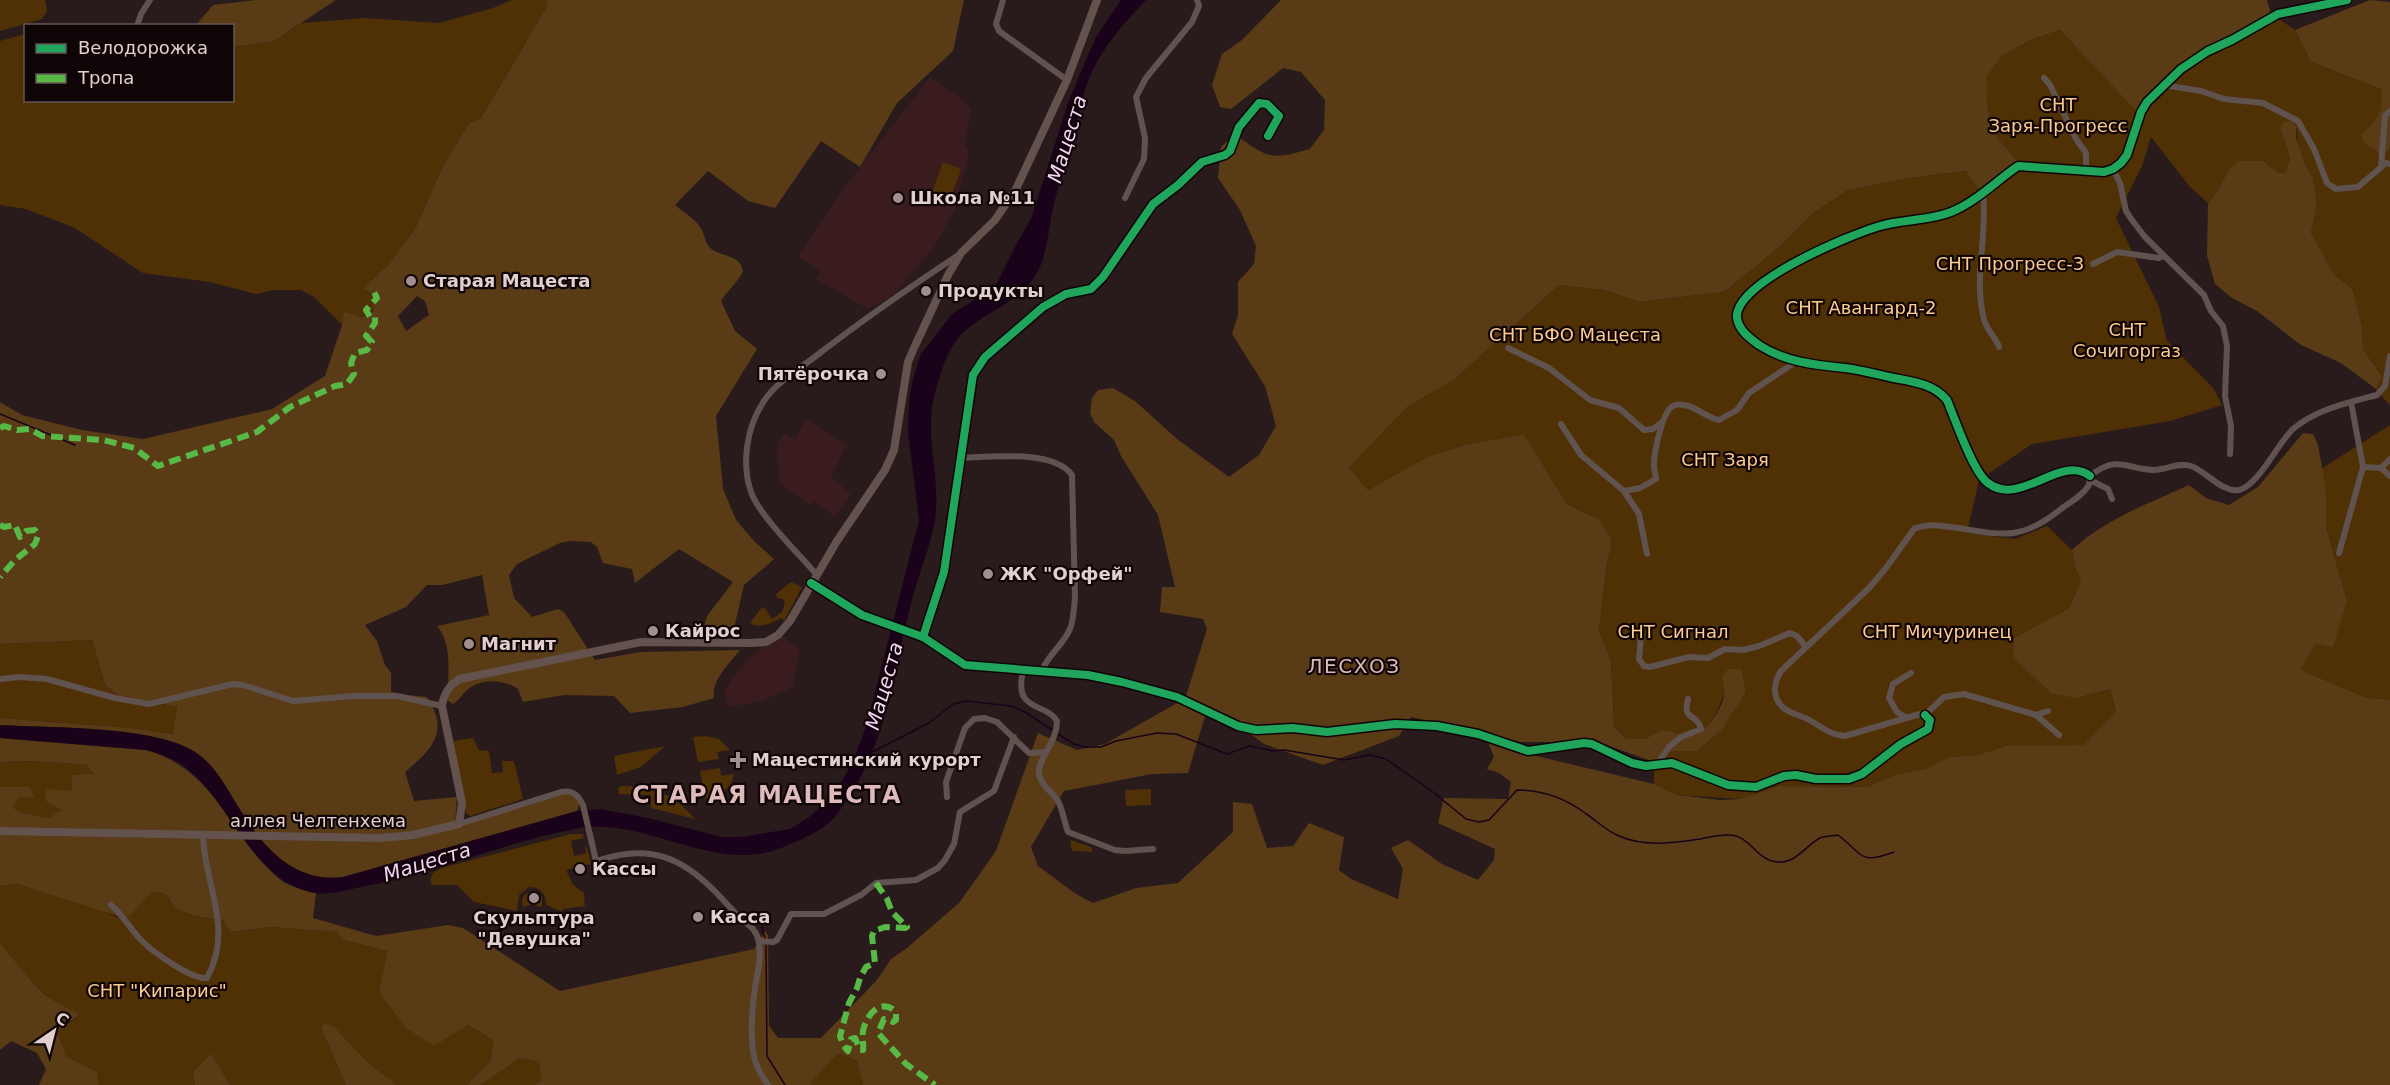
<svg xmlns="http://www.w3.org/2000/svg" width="2390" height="1085" font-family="'DejaVu Sans',sans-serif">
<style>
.built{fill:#3a1c1e}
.green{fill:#4f3105}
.forest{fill:#593b16;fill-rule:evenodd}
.water{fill:#1a021b}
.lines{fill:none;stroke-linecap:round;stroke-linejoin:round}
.stream{stroke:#1a021b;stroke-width:1.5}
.minor{stroke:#60534f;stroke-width:6}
.major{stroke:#64524f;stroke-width:8}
.quiet{stroke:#58b947;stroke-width:6;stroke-dasharray:12 6;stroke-linecap:butt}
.cycleway-casing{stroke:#100506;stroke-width:11}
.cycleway{stroke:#20a55d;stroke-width:8}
.poi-dot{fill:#a18f90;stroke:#100506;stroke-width:2}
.labels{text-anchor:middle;stroke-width:4.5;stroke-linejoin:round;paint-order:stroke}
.park-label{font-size:18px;fill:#fccb92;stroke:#100506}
.poi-label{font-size:18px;font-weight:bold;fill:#e1cece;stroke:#100506;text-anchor:start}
.street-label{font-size:18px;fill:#e1cece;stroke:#100506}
.water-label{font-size:20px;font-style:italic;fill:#f6d3f7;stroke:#100506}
.neighbourhood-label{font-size:20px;letter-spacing:1.5px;fill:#debaba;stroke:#100506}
.district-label{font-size:24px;font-weight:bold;letter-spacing:1.5px;fill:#debaba;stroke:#100506}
</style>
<rect width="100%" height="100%" fill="#291b1c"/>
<g class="built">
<path d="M930 77 964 101 971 110 965 146 969 153 955 209 934 247 894 294 868 309 816 279 821 271 798 257 845 187Z"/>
<path d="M807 419 846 445 831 477 851 494 835 517 814 501 810 505 779 482 777 445 784 434 795 439Z"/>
<path d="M780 634 800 650 792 688 762 701 728 707 724 692 731 680 748 659Z"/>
</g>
<g class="green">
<path d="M0 0H45L47 11 42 19 0 31Z"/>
<path d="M512 0H547L546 8 481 118 469 123 442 168 415 229 389 264 362 289 371 293 374 311 342 325 314 297 301 290H273L256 294 210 282 143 273 75 228 26 209 0 205V41L25 34 26 100H232L233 47 274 41 302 23 365 18 439 23 493 8Z"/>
<path d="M2271 14 2295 30 2311 62 2381 89C2382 106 2382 116 2369 127L2389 150 2390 146V406L2376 389 2382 375 2363 349 2362 327 2353 290 2334 274 2311 233 2317 204 2313 177 2305 165 2299 150 2296 127 2280 128 2290 158 2285 173H2279L2263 161 2229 169 2221 185 2208 203 2190 187 2151 137 2142 166 2116 218 2159 307 2167 341 2214 389 2222 405 2170 421 2032 444 1979 480 1967 533 2015 539 2047 526 2072 550 2075 567 2081 581 2069 608 2014 638 2013 656 2032 673 2077 698 2110 689 2116 711 2084 746H2006L1977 755 1948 757 1928 768 1894 775 1867 787 1779 786 1740 799 1678 795 1654 784V762L1672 751H1697L1721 731 1725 688C1722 704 1709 735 1689 736 1680 736 1670 732 1661 730L1645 739H1627L1614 725 1611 661 1599 631 1606 570 1612 540 1600 520 1567 504 1524 434 1464 445 1427 457 1368 490 1348 466 1407 407 1454 380 1559 285 1604 290 1639 302 1724 292 1782 245 1812 214 1848 190 1909 178 1967 171 1981 192 2019 163 1991 130 1987 100V76L2003 55 2033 39 2060 30 2138 112 2161 82 2201 51Z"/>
<path d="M943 162 961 169 948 205 930 198Z"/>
<path d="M2390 425V700L2365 697 2301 670 2316 643 2347 601 2326 527V490L2321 469Z"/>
<path d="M791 582 802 587 784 621 781 618C773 623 759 629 750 623L762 607 766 609 772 619 782 612 785 602 783 599 777 598 776 594Z"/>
<path d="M92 640 105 685 118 695 177 707 174 734 131 728 0 718V644Z"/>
<path d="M705 736 719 739 730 750 717 752 719 759 698 762 693 737Z"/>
<path d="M473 738 479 750 489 751 492 773 503 772 502 761H514L523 799 470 816 466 813 453 741Z"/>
<path d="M665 746 641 767 617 775 614 756Z"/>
<path d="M33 761 87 765 95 775 73 791 61 810 49 818 22 813 12 807 20 797 34 799 30 787H0V762Z"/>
<path d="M720 768 721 776 734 774C731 790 720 795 705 798L700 771Z"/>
<path d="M621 786C654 786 674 794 695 819L651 808V795L619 794 618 788Z"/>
<path d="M1151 789V805L1126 806 1125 790Z"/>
<path d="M571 834H583L584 838 571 841 574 856 586 853 585 847H587L591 864 566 870 573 885 584 893 585 906 563 909 562 912 546 905C546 894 541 887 529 887L519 895 517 911 474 902 457 885H432L430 880 433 873 441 868Z"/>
<path d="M1071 840 1091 847 1093 852 1073 851 1071 848Z"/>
<path d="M17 884 93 907 117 917 131 915 152 892C172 890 168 905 181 911 195 917 208 918 223 920L230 932 272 927 338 932 344 940 387 951 379 992 434 1045 468 1025 493 1040 491 1061 467 1084 468 1085H370L321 1028 346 1085H230L211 1053 193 1072 195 1085H99L97 1072 66 1056 58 1033 61 1028 77 1018V1012L60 1006 30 981 0 943V886Z"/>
<path d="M534 891 542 897V907L534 905 536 896 532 893 528 896 530 905 523 907 522 901 524 895Z"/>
<path d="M840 1053 857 1061 863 1085H812L809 1082C825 1073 826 1061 840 1053Z"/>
<path d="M520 1058 539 1062 541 1081 534 1085H481Z"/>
</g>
<g class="forest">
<path d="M256 0H336L274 41 233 47 232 26 196 25 213 5Z"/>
<path d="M547 0H964L953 51 897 103 860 167 821 141 775 208 748 201 708 171 675 205C683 212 694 218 700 227 705 233 704 242 710 248 722 258 739 253 743 271 738 283 728 289 721 301L735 331 757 349 716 416 723 489 736 520 754 541 774 559 744 585 732 637 701 635 707 616 733 582 679 549 635 583 632 569 603 563 597 547 591 542 570 541 560 543 517 564 509 575 514 598 532 617 558 609 564 612 595 660 640 652 740 650C730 663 711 680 714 698L683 707 630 713 614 696 564 695 523 702 518 689C505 680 485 678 471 687 464 691 460 700 453 704L447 700C448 677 453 644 437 626L489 615 482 575 442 585H427L406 607 365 625 377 641 385 665 391 673V691L397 694 427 697C450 732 432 749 405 772L414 801 457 797 455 824 562 794 572 795 580 802 577 811 343 877C293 883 263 847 239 808 225 786 212 759 186 747 139 726 53 728 0 725V718L131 728 173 734 177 707 118 695 105 685 92 640 0 644V402L22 415 82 430 143 439 272 409 325 376 342 325 344 312 362 317 374 311 371 293 362 289 389 264 415 229 442 168 469 123 481 118 546 8ZM417 296 425 301 429 315 406 331 398 316Z"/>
<path d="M1281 0H2267L2271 14 2201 51 2161 82 2138 113 2060 30 2033 39 2003 55 1987 76V100L1991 130 2019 163 1981 192 1966 171 1909 178 1848 190 1812 214 1782 245 1724 292 1639 302 1604 290 1559 285 1454 380 1407 407 1349 467 1368 490 1427 457 1464 445 1524 434 1567 504 1600 520 1612 540 1606 570 1599 631 1611 661 1614 726 1627 739H1645L1661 730C1671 731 1684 737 1693 735 1706 733 1719 712 1723 700 1725 693 1724 685 1722 677L1728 669H1741L1746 692 1721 731 1697 751H1672L1654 762 1590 739 1572 742H1521L1411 717 1399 736 1323 765 1264 744 1247 731 1186 696 1207 629 1203 619 1160 612 1162 587H1175L1158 515 1121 456 1114 440 1094 422 1090 413 1092 398 1098 390 1113 388 1135 401 1177 439 1229 477 1259 455 1276 426 1265 386 1232 334 1238 315V282L1254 264 1256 246 1240 210 1218 178 1221 147 1235 134C1268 159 1271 160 1310 149L1324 130 1325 100 1301 72 1283 68 1231 109 1220 107 1212 85 1222 54 1242 40Z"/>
<path d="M2370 0 2390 2V146L2389 150 2381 154 2365 144 2361 135C2378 118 2383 115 2381 89L2311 62 2295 30Z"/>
<path d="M2288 121 2292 122 2296 127V137L2305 165 2313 177 2317 204 2311 233 2334 274 2353 290 2362 327 2363 349 2382 376 2376 389 2341 363 2301 345 2257 311 2232 298 2215 284 2207 256 2208 203 2221 185 2229 169 2239 161H2263L2279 173H2285L2290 158 2280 128 2282 123Z"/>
<path d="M2303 433 2313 434 2318 445 2326 490V527L2347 601 2333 647 2316 643 2301 670 2365 697 2390 700V1085H863L857 1061 840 1053C827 1061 824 1073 810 1082L812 1085H534L541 1081 539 1062 520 1058 481 1085H468L467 1084 491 1061 493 1040 468 1025 434 1046 406 1028 379 992 387 951 344 940 337 932 272 927 230 932 223 920C208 918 195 917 181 911 168 905 172 890 152 892L131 915 124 918 17 884 0 886V787H30L35 799 20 797 12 807 22 813 49 818 61 810 46 801 45 789 72 791V775L94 774 87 765 33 761 0 762V738L146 750C201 766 219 807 253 849 262 861 272 875 285 883 295 888 306 890 316 893L313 918 376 936 448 925 463 928 560 991 754 949 765 931 768 935 769 1026 778 1038H821L877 980 891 959 907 948 959 903 996 851 1038 733 1077 750 1105 744 1179 702 1205 716 1188 773 1152 774 1064 791 1031 847 1038 866 1076 894 1093 903 1136 888 1178 883 1233 832V802L1252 804 1267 848 1293 846 1309 823 1344 837 1339 870 1351 879 1398 899 1403 869 1391 848 1408 840 1442 864 1478 880 1494 860 1495 849 1438 823 1444 798 1508 799 1511 782 1499 773 1487 769 1494 757 1488 742 1528 754 1654 784 1678 795 1720 800 1740 799 1779 786 1867 787 1894 775 1928 768 1948 757 1977 755 2006 746 2084 745 2116 711 2110 689 2077 698 2052 694 2013 657 2014 638 2069 608 2081 581 2075 567 2072 550C2105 519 2148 504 2189 485L2206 498 2229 505 2258 487Z"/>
<path d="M0 943C26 973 38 998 77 1012V1017L61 1028 58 1033 66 1056 97 1072 99 1085H39L46 1069 37 1053 11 1041 0 1050Z"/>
<path d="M325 1023 333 1026 367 1062 396 1085H346L321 1028Z"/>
<path d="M211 1053 230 1085H195L193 1072Z"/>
</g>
<path class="water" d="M1121 0H1146C1126 21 1108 41 1095 66 1084 86 1080 109 1074 130 1067 155 1060 179 1054 204 1049 224 1048 250 1039 269 1024 301 987 310 963 333 947 348 941 373 935 393 924 433 939 471 936 511 934 539 919 572 912 600 894 667 888 741 847 799 843 805 838 814 833 819 821 832 798 841 781 848 712 875 645 815 575 829 501 843 431 875 356 888 343 891 328 895 315 893 250 881 232 802 185 767 173 758 160 754 146 750L0 738V725C50 728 148 726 190 749 215 763 225 786 239 808 263 847 293 883 343 877L577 811 601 809 648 818 722 837H740L790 829 808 818 835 794 853 761 867 724 919 520 908 433 909 400 913 379 921 354 952 314 995 287 1017 243 1031 219 1069 100 1096 37Z"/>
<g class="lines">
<g class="stream">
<path d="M0 414 75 445"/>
<path d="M1058 734 1074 744 1085 747H1101L1116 741 1157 733 1176 734 1227 754 1249 746 1273 751 1284 750 1344 760 1370 755 1386 759 1433 792 1466 819 1479 822 1489 820 1517 790C1542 790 1565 798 1585 813 1596 820 1606 831 1619 836 1643 847 1675 843 1700 839 1711 837 1725 833 1736 836 1753 841 1757 860 1778 862 1797 863 1805 846 1820 838 1825 836 1833 836 1838 835 1864 855 1859 865 1894 852"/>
<path d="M870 753 929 723 953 704 966 701 1011 706 1025 712 1054 731"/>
<path d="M762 927 765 939"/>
<path d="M766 944 767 1056 785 1085"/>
</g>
<g class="minor">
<path d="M1003 0 996 24 999 31 1067 80"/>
<path d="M137 26 141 14 150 0"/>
<path d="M2044 78 2050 85 2076 139 2086 153V171"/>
<path d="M2164 85 2201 91 2224 99 2263 103 2298 121 2314 149 2327 183 2336 189 2358 187 2386 163 2390 164"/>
<path d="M2381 167 2385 116 2390 111"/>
<path d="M2113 169 2120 183 2126 211 2132 220 2145 237 2204 295 2211 311 2223 326 2227 346 2225 396 2231 426 2230 454"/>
<path d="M1983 194C1988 235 1973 278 1984 319 1986 330 1996 337 1999 347"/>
<path d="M1125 198 1144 159 1145 138 1136 97 1146 78 1192 22 1199 6 1197 0"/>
<path d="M2093 264 2117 252 2159 258 2164 256"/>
<path d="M1508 348 1549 368 1590 400 1619 408 1644 430 1653 429 1662 422"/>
<path d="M1561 424 1581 455 1624 491 1639 514 1647 554"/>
<path d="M960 458C990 457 1053 449 1072 475L1075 596C1074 607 1074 619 1070 629 1063 645 1048 655 1041 672"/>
<path d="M2363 467 2381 468 2390 459"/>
<path d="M2381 468 2390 476"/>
<path d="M2090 476C2061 453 2020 508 1988 483 1973 472 1955 419 1947 400 1933 384 1915 382 1894 378 1878 375 1862 370 1845 368 1815 365 1785 362 1759 345 1751 339 1741 332 1738 322 1724 286 1852 234 1880 226 1903 219 1929 221 1951 212 1976 202 1996 181 2018 166L2104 172 2113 169 2121 163 2127 155 2141 112 2147 102 2181 69 2208 51 2232 40 2278 14 2347 0"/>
<path d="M2090 476C2118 454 2125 469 2154 470 2166 470 2179 462 2191 466 2206 471 2222 493 2239 490 2259 485 2277 444 2293 429 2317 409 2347 403 2377 395L2385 386 2390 356"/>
<path d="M2090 480 2108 489 2112 499"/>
<path d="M1624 491 1640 488 1656 479C1656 475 1654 471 1654 465 1654 454 1662 408 1675 405 1690 401 1706 418 1719 420L1737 410 1749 393 1791 365 1794 361"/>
<path d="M2339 553 2363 467 2351 402"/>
<path d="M816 574C799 554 759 515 751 492 741 463 747 426 764 401 776 383 796 371 812 359 860 322 910 287 960 254"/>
<path d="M811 583 862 615 923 637 965 665 1088 675 1122 682 1177 697 1238 726 1256 730 1293 728 1327 732 1395 724 1437 726 1478 734 1528 751 1584 743 1592 744 1632 763 1646 766 1672 763 1728 785 1756 787 1784 776 1796 775 1816 779H1849L1862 774 1901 744 1928 729 1930 720 1925 715"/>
<path d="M1641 636 1639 659 1644 666 1650 667 1689 657 1708 658 1725 649 1743 650 1759 646 1790 633 1797 636 1806 647"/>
<path d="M923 637 944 572 973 375 985 357 1043 307 1066 294 1091 289 1103 277 1153 204 1178 185 1202 162 1225 155 1230 151 1239 127 1259 103 1267 104 1279 116 1268 136"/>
<path d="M1023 671C1013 713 1046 702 1057 721 1057 740 1043 752 1039 769 1037 783 1052 791 1058 801 1063 810 1064 822 1068 832L1115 850 1125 851 1153 849"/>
<path d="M0 679 20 677 47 679 115 698 149 704 233 684 243 685 293 701 355 696H397L442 706"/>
<path d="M1925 715 1920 714 1845 736C1831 735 1823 728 1811 721 1803 716 1792 714 1785 709 1772 700 1773 683 1781 671L1869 588 1886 568 1914 529C1926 523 1938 526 1951 527 2000 534 2019 543 2061 509 2071 502 2083 495 2089 485L2090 476"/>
<path d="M1925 715 1944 697 1964 694 2036 715 2048 711"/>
<path d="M2036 715 2059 735"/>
<path d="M1907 718 1897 712 1889 698 1893 684 1911 673"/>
<path d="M1658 763 1669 747 1681 737 1701 729C1697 712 1682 722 1688 699"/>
<path d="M947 797 946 782 965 728 974 719 985 718 997 722 1029 753 1046 752"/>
<path d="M459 824 561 792C573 790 578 795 583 805L596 861C606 858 617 855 627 854 677 847 708 883 737 915 746 925 757 927 759 943 762 958 757 973 755 988 752 1007 750 1038 754 1056 756 1067 762 1076 768 1085"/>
<path d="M111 905C124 916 130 929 142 941 153 952 192 980 207 978 234 928 205 887 203 836"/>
<path d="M759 941 773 942 777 940 791 914H824L861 895 876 883 916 880 938 868 945 860 954 844 960 812 994 791 1014 737"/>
</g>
<path class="major" d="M0 831 381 838 413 835 459 824 462 803 442 706C444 693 449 685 460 679L641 642 750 643 766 642 778 635 790 621 837 541 885 470 894 450 908 362 914 348 948 275 961 253 995 220 1016 189 1067 80 1097 0"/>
<g class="quiet">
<path d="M0 428 4 426 17 430 30 429 42 436 103 440 134 448 158 466 257 432 290 407 335 386 347 384 354 374 351 363 355 353 367 350 372 342 366 336 375 323V317H370L366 310 377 298 374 292"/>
<path d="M0 525 4 527 15 525 20 537 26 531 35 530 38 536 35 544 15 560 0 577"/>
<path d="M876 883 887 899 892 912 907 927 905 928 885 927 874 931 872 936 875 963 866 967 860 978 857 988 849 1003 840 1036 843 1045 848 1051 851 1039 855 1038 860 1050H863C864 1044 862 1039 863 1031 866 1015 881 997 896 1012V1020L893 1022 884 1019 878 1033 906 1064 935 1085"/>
</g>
<g class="cycleway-casing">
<g id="cycleway">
<path d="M2090 476C2061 453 2020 508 1988 483 1973 472 1955 419 1947 400 1933 384 1915 382 1894 378 1878 375 1862 370 1845 368 1815 365 1785 362 1759 345 1751 339 1741 332 1738 322 1724 286 1852 234 1880 226 1903 219 1929 221 1951 212 1976 202 1996 181 2018 166L2104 172 2113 169 2121 163 2127 155 2141 112 2147 102 2181 69 2208 51 2232 40 2278 14 2347 0"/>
<path d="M811 583 862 615 923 637 965 665 1088 675 1122 682 1177 697 1238 726 1256 730 1293 728 1327 732 1395 724 1437 726 1478 734 1528 751 1584 743 1592 744 1632 763 1646 766 1672 763 1728 785 1756 787 1784 776 1796 775 1816 779H1849L1862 774 1901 744 1928 729 1930 720 1925 715"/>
<path d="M923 637 944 572 973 375 985 357 1043 307 1066 294 1091 289 1103 277 1153 204 1178 185 1202 162 1225 155 1230 151 1239 127 1259 103 1267 104 1279 116 1268 136"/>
</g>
</g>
<use href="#cycleway" class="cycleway"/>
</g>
<g class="poi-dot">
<circle cx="898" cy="198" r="6"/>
<circle cx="411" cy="281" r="6"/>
<circle cx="926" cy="291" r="6"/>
<circle cx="881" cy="374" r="6"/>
<circle cx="988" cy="574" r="6"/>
<circle cx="653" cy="631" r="6"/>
<circle cx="469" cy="644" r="6"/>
<path d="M735 751h6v6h6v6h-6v6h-6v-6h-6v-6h6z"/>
<circle cx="580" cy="869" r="6"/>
<circle cx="534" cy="898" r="6"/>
<circle cx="698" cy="917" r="6"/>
</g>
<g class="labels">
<g class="park-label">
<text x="2058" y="111">СНТ<tspan x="2058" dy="21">Заря-Прогресс</tspan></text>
<text x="2010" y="270">СНТ Прогресс-3</text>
<text x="1861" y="314">СНТ Авангард-2</text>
<text x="2127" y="336">СНТ<tspan x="2127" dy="21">Сочигоргаз</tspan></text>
<text x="1575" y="341">СНТ БФО Мацеста</text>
<text x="1725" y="466">СНТ Заря</text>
<text x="1673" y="638">СНТ Сигнал</text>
<text x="1937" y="638">СНТ Мичуринец</text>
<text x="157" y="997">СНТ "Кипарис"</text>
</g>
<g class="poi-label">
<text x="910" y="204">Школа №11</text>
<text x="423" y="287">Старая Мацеста</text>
<text x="938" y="297">Продукты</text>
<text x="869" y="380" text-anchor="end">Пятёрочка</text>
<text x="1000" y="580">ЖК "Орфей"</text>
<text x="665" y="637">Кайрос</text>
<text x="481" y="650">Магнит</text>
<text x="752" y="766">Мацестинский курорт</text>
<text x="592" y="875">Кассы</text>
<text x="710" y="923">Касса</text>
<text x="534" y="924" text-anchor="middle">Скульптура<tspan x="534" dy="21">"Девушка"</tspan></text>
</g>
<g class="street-label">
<text x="318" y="827">аллея Челтенхема</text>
</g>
<g class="water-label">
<text transform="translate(1067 139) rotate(-73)" y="7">Мацеста</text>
<text transform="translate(884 686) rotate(-74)" y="7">Мацеста</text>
<text transform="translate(427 862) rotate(-17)" y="7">Мацеста</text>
</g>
<g class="neighbourhood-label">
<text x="1354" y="673">ЛЕСХОЗ</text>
</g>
<g class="district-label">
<text x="767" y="803">СТАРАЯ МАЦЕСТА</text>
</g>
</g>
<rect x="24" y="24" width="210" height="78" fill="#100506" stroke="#645556" stroke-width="1.5"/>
<rect x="36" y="44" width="30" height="9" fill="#20a55d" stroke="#645556" stroke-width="1.5"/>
<text x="78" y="54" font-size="18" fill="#e1cece">Велодорожка</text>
<rect x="36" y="74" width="30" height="9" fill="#58b947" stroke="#645556" stroke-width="1.5"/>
<text x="78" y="84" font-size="18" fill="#e1cece">Тропа</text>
<g transform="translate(54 1031) rotate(35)" stroke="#100506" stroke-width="4.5" paint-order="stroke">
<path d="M0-4.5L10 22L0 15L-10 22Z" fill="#e1cece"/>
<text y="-9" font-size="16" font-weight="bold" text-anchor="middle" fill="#e1cece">С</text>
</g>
</svg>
